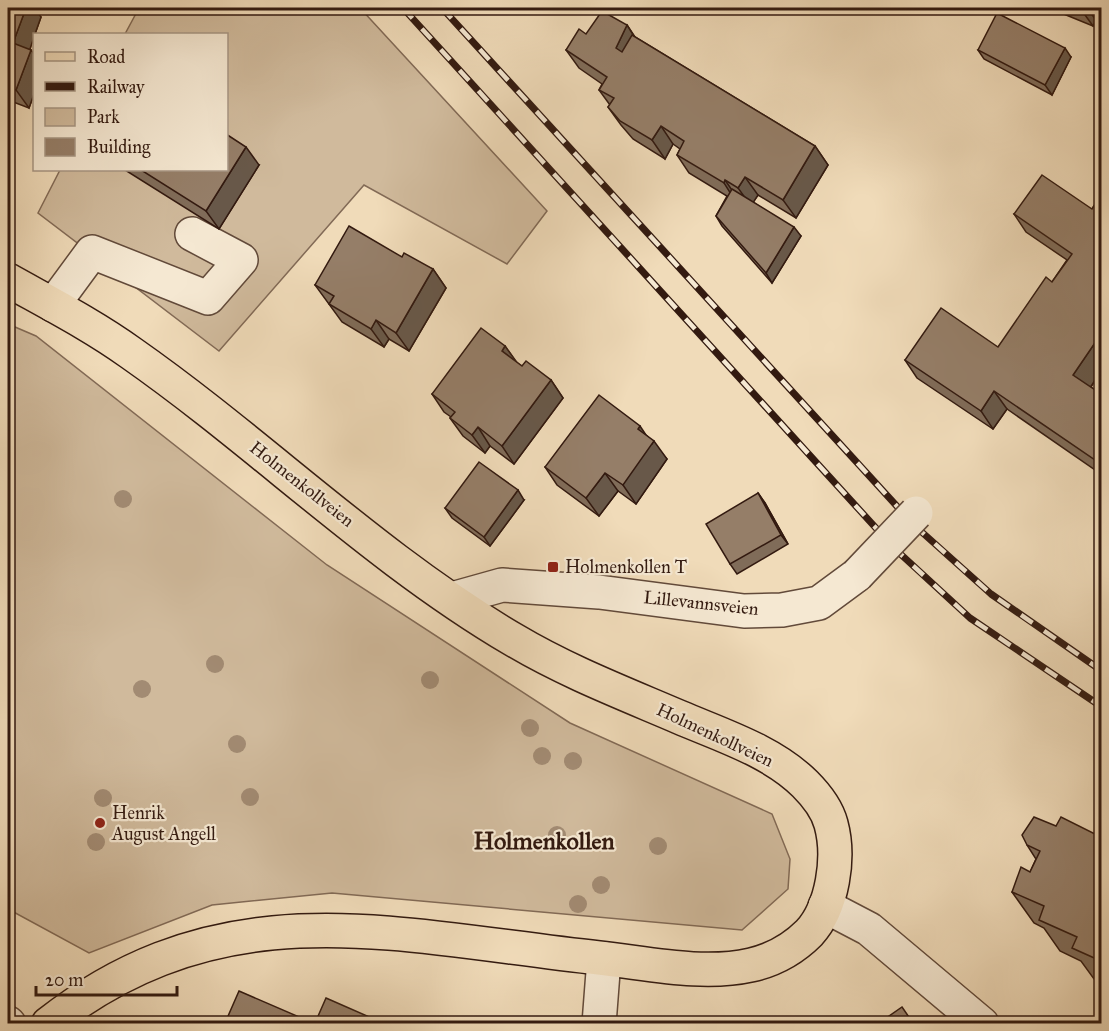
<svg xmlns="http://www.w3.org/2000/svg" width="1109" height="1031" font-family="'IM FELL Great Primer',serif">
<style>
.green{fill:#d0ba9c;stroke:#826a56;stroke-width:1.5}
.lines{fill:none;stroke-linecap:round;stroke-linejoin:round}
.minor-casing{stroke:#624a3a;stroke-width:36}
.major-casing{stroke:#331a10;stroke-width:36}
.minor{stroke:#f5e8d2;stroke-width:33}
.major{stroke:#f0dbb9;stroke-width:33}
.rail-casing{stroke:#331a10;stroke-width:7}
.rail{stroke:#f5e8d2;stroke-width:4.5;stroke-dasharray:14;stroke-linecap:butt}
.minor-bridge-casing{stroke:#624a3a;stroke-width:36;stroke-linecap:butt}
.minor-bridge{stroke:#f5e8d2;stroke-width:33}
.tree{fill:#a28b73}
.wall{fill:#806c59;stroke:#331a10;stroke-width:1.5}
.shaded-wall{fill:#685849;stroke:#331a10;stroke-width:1.5}
.building{fill:#957e68;stroke:#331a10;stroke-width:1.5}
.poi-dot{fill:#8f2418;stroke:#f5e8d2;stroke-width:2}
.labels{text-anchor:middle;stroke-width:4.5;stroke-linejoin:round;paint-order:stroke}
.street-label{font-size:18px;fill:#331a10;stroke:#f5e8d2}
.poi-label{font-size:18px;fill:#331a10;stroke:#f5e8d2;text-anchor:start}
.district-label{font-size:24px;font-weight:bold;fill:#331a10;stroke:#f5e8d2}
</style>
<rect width="100%" height="100%" fill="#f0dbb9"/>
<filter id="stains"><feTurbulence type="fractalNoise" baseFrequency=".00333" numOctaves="4"/><feColorMatrix values="0 0 0 0 .2 0 0 0 0 .09 0 0 0 0 .02 0 0 0 .5 -.17"/></filter>
<radialGradient id="worn" r=".72"><stop offset=".6" stop-color="#630" stop-opacity="0"/><stop offset="1" stop-color="#630" stop-opacity=".3"/></radialGradient>
<g class="green">
<path d="M139 8H360L547 211 507 264 364 185 219 351 38 213 60 170H226V34H125Z"/>
<path d="M8 324 36 336 327 565 570 723 772 814 790 859 788 889 742 930 332 893 212 905 89 953 8 909Z"/>
</g>
<g class="lines">
<g class="minor-casing">
<g id="minor">
<path d="M53 305 92 252 208 298 241 260 192 234"/>
<path d="M452 599 502 585 599 592 744 611 782 610 819 603 857 575"/>
<path d="M825 906 869 929 982 1024"/>
<path d="M8 1023 9 1024"/>
<path d="M599 1024 604 959"/>
</g>
</g>
<g class="major-casing">
<path id="major" d="M8 280C49 303 92 325 131 353 261 444 376 559 514 640 566 671 623 693 679 717 721 735 772 751 805 784 816 795 827 809 831 824 840 857 833 907 809 933 793 949 773 960 751 965 702 976 647 963 599 958 395 936 225 885 48 1024"/>
</g>
<use href="#minor" class="minor"/>
<use href="#major" class="major"/>
<g class="rail-casing">
<g id="rail">
<path d="M403 8 895 549 970 618 1102 707"/>
<path d="M442 8 915 526 991 594 1102 671"/>
</g>
</g>
<use href="#rail" class="rail"/>
<g class="minor-bridge-casing">
<path id="minor-bridge" d="M857 575 916 513"/>
</g>
<use href="#minor-bridge" class="minor-bridge"/>
</g>
<g class="tree">
<circle cx="123" cy="499" r="9"/>
<circle cx="215" cy="664" r="9"/>
<circle cx="430" cy="680" r="9"/>
<circle cx="142" cy="689" r="9"/>
<circle cx="530" cy="728" r="9"/>
<circle cx="237" cy="744" r="9"/>
<circle cx="542" cy="756" r="9"/>
<circle cx="573" cy="761" r="9"/>
<circle cx="250" cy="797" r="9"/>
<circle cx="103" cy="798" r="9"/>
<circle cx="557" cy="835" r="9"/>
<circle cx="96" cy="842" r="9"/>
<circle cx="658" cy="846" r="9"/>
<circle cx="601" cy="885" r="9"/>
<circle cx="578" cy="904" r="9"/>
</g>
<g class="wall">
<path d="M8 8 41 17 35 34H34L30 49 34 54V94L29 108 8 100Z"/>
<path d="M1049 8H1101V23L1096 20 1093 26Z"/>
<path d="M627 25 635 37 815 146 828 165 796 218 758 195 753 202 801 236 772 283 722 226 716 216 727 196 689 173 677 155 680 149 673 144 665 159 633 139 621 125 608 107 610 105 599 90 602 84 579 68 566 50 586 34Z"/>
<path d="M978 50 1071 57 1052 95 984 59Z"/>
<path d="M259 165 219 229 125 170H226Z"/>
<path d="M1101 195V371L1091 387 1101 394V474L1007 409 993 429 917 378 905 360 998 347 1052 282 1067 260 1026 232 1014 214 1092 209Z"/>
<path d="M402 257 433 269 446 288 409 351 389 339 384 347 342 322 315 285Z"/>
<path d="M505 346 516 362 522 366 551 380 563 398 514 464 490 446 485 453 463 436 450 418 451 417 444 412 432 394Z"/>
<path d="M647 436 667 459 636 504 618 491 599 516 557 485 545 467Z"/>
<path d="M758 493 765 503 788 544 737 574 730 564Z"/>
<path d="M524 500 490 546 452 518 445 508Z"/>
<path d="M1056 826 1101 837V982L1094 979 1081 961 1060 951 1044 928 1034 923 1012 892 1030 872 1036 859 1027 845Z"/>
</g>
<g class="shaded-wall">
<path d="M26 8H35L41 17 35 34H34V37L26 61 13 43Z"/>
<path d="M1080 8H1087L1096 20 1093 26Z"/>
<path d="M627 25 639 44 629 66 616 48Z"/>
<path d="M1065 48 1071 57 1052 95 1045 85Z"/>
<path d="M31 50 34 54V94L29 108 16 90Z"/>
<path d="M661 126 673 144 665 159 652 140Z"/>
<path d="M815 146 828 165 796 218 783 200Z"/>
<path d="M246 147 259 165 219 229 206 211Z"/>
<path d="M745 177 758 195 751 206 738 188Z"/>
<path d="M725 180 738 199 736 202 724 183Z"/>
<path d="M794 227 801 236 772 283 766 273Z"/>
<path d="M433 269 446 288 409 351 396 333Z"/>
<path d="M376 320 389 339 384 347 371 329Z"/>
<path d="M1101 334V371L1086 394 1073 375Z"/>
<path d="M505 346 518 364 502 351Z"/>
<path d="M551 380 563 398 514 464 502 446Z"/>
<path d="M994 391 1007 409 993 429 981 411Z"/>
<path d="M640 426 652 444 654 441 667 459 636 504 623 485 638 429Z"/>
<path d="M478 427 490 446 485 453 472 435Z"/>
<path d="M605 473 618 491 599 516 586 498Z"/>
<path d="M518 490 524 500 490 546 484 537Z"/>
<path d="M758 493 765 503 788 544 781 535Z"/>
</g>
<g class="building">
<path d="M8 8H26L13 43 31 50 16 90 8 87Z"/>
<path d="M602 11 627 25 616 48 622 52 632 35 815 146 783 200 745 177 738 188 725 180 724 183 677 155 684 141 661 126 652 140 620 121 608 107 614 98 599 90 607 77 566 50 579 29 586 34Z"/>
<path d="M997 13 1065 48 1045 85 978 50Z"/>
<path d="M226 134 246 147 206 211 141 170H226Z"/>
<path d="M1042 175 1092 209 1101 195V334L1073 375 1101 394V464L994 391 981 411 905 360 941 308 998 347 1046 277 1052 282 1072 254 1014 214Z"/>
<path d="M732 189 794 227 766 273 716 216Z"/>
<path d="M349 226 402 257 404 253 433 269 396 333 376 320 371 329 329 304 334 296 315 285Z"/>
<path d="M481 328 505 346 502 351 522 366 526 361 551 380 502 446 478 427 472 435 450 418 455 412 432 394Z"/>
<path d="M599 395 640 426 638 429 654 441 623 485 605 473 586 498 545 467Z"/>
<path d="M479 462 518 490 484 537 445 508Z"/>
<path d="M758 493 781 535 730 564 706 524Z"/>
<path d="M1034 817 1056 826 1061 817 1101 837V961L1072 948 1077 937 1039 920 1044 906 1012 892 1021 867 1030 872 1040 851 1027 845 1022 835Z"/>
<path d="M239 991 313 1023H225Z"/>
<path d="M326 998 383 1023H315Z"/>
<path d="M902 1007 913 1023H879Z"/>
</g>
<g class="poi-dot">
<rect x="547" y="561" width="12" height="12" rx="3"/>
<circle cx="100" cy="823" r="6"/>
</g>
<g class="labels">
<g class="street-label">
<text transform="translate(302 484) rotate(38)" y="6">Holmenkollveien</text>
<text transform="translate(701 603) rotate(6)" y="6">Lillevannsveien</text>
<text transform="translate(715 735) rotate(25)" y="6">Holmenkollveien</text>
</g>
<g class="poi-label">
<text x="565" y="573">Holmenkollen T</text>
<text x="112" y="819">Henrik<tspan x="112" dy="21">August Angell</tspan></text>
</g>
<g class="district-label">
<text x="544" y="849">Holmenkollen</text>
</g>
</g>
<rect width="1109" height="1031" fill="none" stroke="#f0dbb9" stroke-width="30"/>
<rect x="9" y="9" width="1091" height="1013" fill="none" stroke="#331a10" stroke-width="3"/>
<rect x="15" y="15" width="1079" height="1001" fill="none" stroke="#331a10" stroke-width="1.5"/>
<rect x="33" y="33" width="195" height="138" fill="#f5e8d2" stroke="#a79684" stroke-width="1.5"/>
<rect x="45" y="52" width="30" height="9" fill="#f0dbb9" stroke="#a79684" stroke-width="1.5"/>
<text x="87" y="63" font-size="18" fill="#331a10">Road</text>
<rect x="45" y="82" width="30" height="9" fill="#331a10" stroke="#a79684" stroke-width="1.5"/>
<text x="87" y="93" font-size="18" fill="#331a10">Railway</text>
<rect x="45" y="108" width="30" height="18" fill="#d0ba9c" stroke="#a79684" stroke-width="1.5"/>
<text x="87" y="123" font-size="18" fill="#331a10">Park</text>
<rect x="45" y="138" width="30" height="18" fill="#957e68" stroke="#a79684" stroke-width="1.5"/>
<text x="87" y="153" font-size="18" fill="#331a10">Building</text>
<path d="M36 986v9h141v-9" fill="none" stroke="#331a10" stroke-width="3"/>
<text x="45" y="986" font-size="18" fill="#331a10" stroke="#f5e8d2" stroke-width="4.5" paint-order="stroke">20 m</text>
<rect width="100%" height="100%" filter="url(#stains)"/>
<rect width="100%" height="100%" fill="url(#worn)"/>
</svg>
